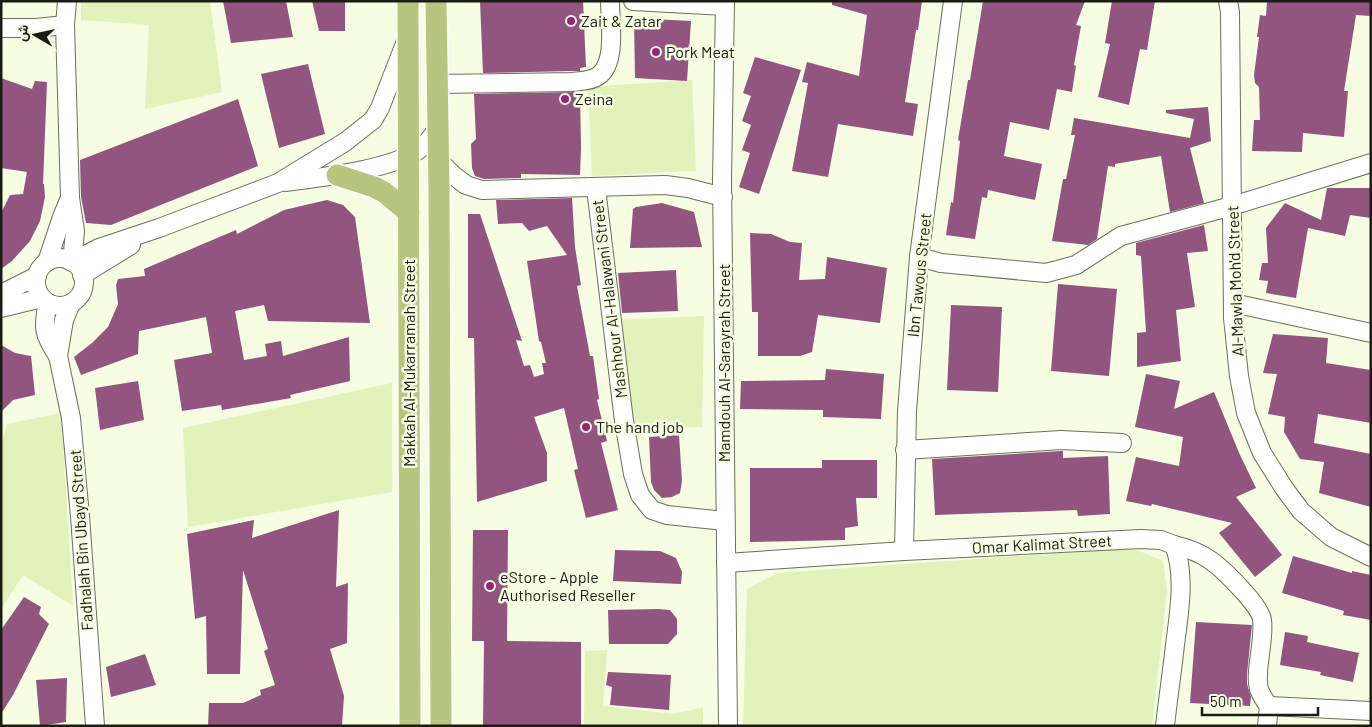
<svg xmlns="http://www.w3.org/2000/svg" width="1372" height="727" font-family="Barlow,Vazirmatn,sans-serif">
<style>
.green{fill:#e3f1ba}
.building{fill:#915580}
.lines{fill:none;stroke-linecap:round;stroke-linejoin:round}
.minor-casing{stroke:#6a705a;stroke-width:20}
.major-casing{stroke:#fff;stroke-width:24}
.minor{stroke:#fff;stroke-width:18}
.major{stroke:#b8c57e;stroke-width:21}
.poi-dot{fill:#97227f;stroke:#f6fde3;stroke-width:2}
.labels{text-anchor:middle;stroke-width:5;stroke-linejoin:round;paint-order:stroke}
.poi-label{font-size:16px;fill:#1b1d14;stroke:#f6fde3;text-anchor:start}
.street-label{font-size:16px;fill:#1b1d14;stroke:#f6fde3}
</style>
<rect width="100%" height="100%" fill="#f6fde3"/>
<g class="green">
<path d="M81 1H210L222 92 145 109 149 25 81 20Z"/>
<path d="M692 80 696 171 592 176 588 87Z"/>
<path d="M704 316 702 427 627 429 614 320Z"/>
<path d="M392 383V492L188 527 183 428Z"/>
<path d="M61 413 73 606 23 575 1 609V445L7 424Z"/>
<path d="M1132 548 1163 561 1167 591 1152 726H743L747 589 777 573Z"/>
<path d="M607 650 603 706 674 714 703 707V726H584L585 651Z"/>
</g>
<g class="building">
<path d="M223 1H286L293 37 231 43Z"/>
<path d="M312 1H345V31H319Z"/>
<path d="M480 1H583L586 67 580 68V71H571L483 73Z"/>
<path d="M832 1H922L918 30H916L905 102 918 104 913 136 838 124 828 177 792 171 808 83 802 82 807 62 859 76 867 15 832 5Z"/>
<path d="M983 1H1085L1076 25 1081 26 1074 65 1076 66 1072 92 1057 89 1049 130 1010 122 1004 156 1042 164 1035 200 988 190 987 198 982 197 975 239 946 235 951 202 953 203 960 141 958 140 968 80H970Z"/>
<path d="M1112 1H1155L1147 50 1140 49 1129 105 1098 97 1110 44 1105 43Z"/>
<path d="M1267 1H1371V16L1356 15 1344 91H1348L1344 137 1303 133 1302 152 1252 151 1254 120H1260L1259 87 1255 83 1254 75 1259 37H1257L1260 15 1266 16Z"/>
<path d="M634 18 691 21 687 81 635 78Z"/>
<path d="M755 57 801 70 759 194 739 187 750 153 742 150 751 125 742 121 751 96 743 93Z"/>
<path d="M308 64 325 134 279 148 261 74Z"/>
<path d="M1 78 32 89 35 81 47 82 43 184H44L45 197 40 221 30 241 12 261 1 269V213L10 195 23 194 27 172 1 168Z"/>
<path d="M580 92 581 148 580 175 521 174V178L484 179 475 176 472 168 471 144 476 139 474 94Z"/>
<path d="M238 99 258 166 111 225 86 223 81 197 80 160Z"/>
<path d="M1208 107 1211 141 1190 148 1204 203 1170 212 1161 156 1115 164V167L1108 166 1097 239 1088 245 1052 241 1063 179H1066L1075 135H1071L1074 118 1190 138 1194 119 1166 113V110Z"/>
<path d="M1327 188H1371V218L1350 215 1345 236 1308 228 1296 298 1266 293 1268 281 1259 280 1262 263H1268L1266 228 1285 203 1321 220Z"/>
<path d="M572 198 575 247 581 285 577 286 590 356H593L599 399 597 400 607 441 601 443 618 510 586 518 574 470 578 469 564 408 534 417 547 453V481L477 502 474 338H468V214H480L522 341 516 340 524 366 530 365 534 377 544 374 542 363H546L541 342 539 341 527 261 567 255 547 226 529 231 522 223 498 224 496 200Z"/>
<path d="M327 200 343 205 355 217 370 323 268 321 264 305 235 311 244 360 267 356 265 344 281 341 283 356 349 337 350 381 290 395 291 398 222 410 221 405 182 411 174 360 212 353 206 317 139 331 138 354 81 375 74 357 92 343 108 327 118 304 116 285 118 279 145 276 144 269 236 230 237 234 284 210Z"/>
<path d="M662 203 694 212 702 247 630 248 633 209 636 207Z"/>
<path d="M1204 225 1208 251 1187 253 1195 307 1176 310 1181 361 1137 367V333L1146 332 1141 256 1136 255V243Z"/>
<path d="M750 233 771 234 790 242 802 243 799 280 825 279 827 257 887 268 880 323 818 315 812 352 800 356H758V312H752Z"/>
<path d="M676 270 678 311 622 313 618 273Z"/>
<path d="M1058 284 1117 289 1109 376 1051 371Z"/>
<path d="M951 305 1002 307 998 392 947 390Z"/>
<path d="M1273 334 1328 338 1326 363 1371 370V423L1318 414 1314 443 1371 454V507L1319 493 1324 462 1300 459 1284 432 1285 417 1268 414 1277 374 1263 373Z"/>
<path d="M1 345 15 353 31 356 35 395 13 400 1 412Z"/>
<path d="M826 369 884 374 881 419 823 417V410L740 409 741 381 825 380Z"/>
<path d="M1146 374 1180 381 1174 409 1214 392 1240 455 1256 488 1236 497 1282 555 1255 577 1219 533 1232 523 1152 504 1151 506 1126 501 1136 457 1179 466 1183 437 1135 427Z"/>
<path d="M138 381 144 420 100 430 95 388Z"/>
<path d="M679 435 682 481 680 493 672 497 662 498 654 490 651 482 649 437Z"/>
<path d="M1061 451H1063V458L1108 456 1110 514 1078 516 1077 510 935 515 932 459Z"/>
<path d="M822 460H877V498H856L858 526 845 528V540L750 542V468H822Z"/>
<path d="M339 510 336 587 348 583 347 643 330 649 344 696 342 726H208L209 703H243L261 695 260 690 275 685 264 651 268 649 243 570 240 674H207L206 616 195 619 187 534 254 520 252 538Z"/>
<path d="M473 530H508L507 641 581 642V726H483L484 641H472Z"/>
<path d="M615 550 660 551 676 558 682 572 681 584 613 581Z"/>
<path d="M1293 556 1352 573V571L1371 575V620L1343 615 1344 611 1282 593Z"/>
<path d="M24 597 41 607 39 614 49 624 13 695 1 714V630Z"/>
<path d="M658 609 670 610 677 619V634L668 644H609L608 610Z"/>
<path d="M1196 622 1252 625 1247 674V684L1251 697 1250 706 1190 703Z"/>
<path d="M1285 632 1308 636 1307 642 1359 653 1353 682 1320 675 1321 672 1280 665Z"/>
<path d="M145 654 156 685 111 697 106 667Z"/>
<path d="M608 672 671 675 669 710 610 705 612 687 606 685Z"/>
<path d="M67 678 66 722 40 726 36 680Z"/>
</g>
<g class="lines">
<g class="minor-casing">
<g id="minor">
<path d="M67 1 65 25 70 198 75 231 73 252 70 261"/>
<path d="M633 1 725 6"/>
<path d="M725 1 722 181 728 726"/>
<path d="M1228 1 1230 12 1233 318 1239 376 1246 413 1262 453 1284 488 1301 511 1331 537 1371 557"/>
<path d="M1 28H36L65 25"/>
<path d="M437 84 572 82C580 81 591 81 598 76 617 64 610 21 610 1"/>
<path d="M438 160 453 175 466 185 482 190 665 185 688 188 723 197"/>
<path d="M286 182C322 177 388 170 417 151 426 145 432 137 438 128"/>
<path d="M596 188 624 421 633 474 640 495 652 510 667 515 725 521"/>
<path d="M919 257 941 263 1046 273 1076 265 1121 236 1232 206 1371 163"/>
<circle cx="60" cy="282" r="24"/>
<path d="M47 262 62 217 70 198"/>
<path d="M72 262 99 248 159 228 278 183 345 142 373 120 380 108 406 41"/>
<path d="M82 275 131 245"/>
<path d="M1 294 37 276"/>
<path d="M48 303C42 328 44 335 58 356"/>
<path d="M71 303 64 320 58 356 71 418 80 516 95 726"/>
<path d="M1233 303 1371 333"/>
<path d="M1 308 42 298"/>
<path d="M905 450 1061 440 1122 443"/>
<path d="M1174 545C1187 548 1199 552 1210 560 1222 568 1261 606 1262 620 1265 641 1254 672 1259 689 1261 695 1265 701 1269 706"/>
<path d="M904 551 907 411 919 257 953 1"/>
<path d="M726 563 904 551 1141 539 1161 540 1174 545C1186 575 1179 613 1175 645 1172 672 1168 699 1165 726"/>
<path d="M1267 726 1269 706 1371 711"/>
</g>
</g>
<g class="major-casing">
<g id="major">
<path d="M408 1 410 726"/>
<path d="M436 1 439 189 441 726"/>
<path d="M337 175 374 187 384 192 409 213"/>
</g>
</g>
<use href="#minor" class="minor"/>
<use href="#major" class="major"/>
</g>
<g class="poi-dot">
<circle cx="571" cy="21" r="5"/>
<circle cx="656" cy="52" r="5"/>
<circle cx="565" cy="99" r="5"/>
<circle cx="586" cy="427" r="5"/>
<circle cx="490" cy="586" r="5"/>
</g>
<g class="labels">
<g class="poi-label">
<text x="581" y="27">Zait &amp; Zatar</text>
<text x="666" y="58">Pork Meat</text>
<text x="575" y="105">Zeina</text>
<text x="596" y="433">The hand job</text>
<text x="500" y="583">eStore - Apple<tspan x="500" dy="18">Authorised Reseller</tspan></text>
</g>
<g class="street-label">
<text transform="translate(919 275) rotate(-84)" y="6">Ibn Tawous Street</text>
<text transform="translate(1235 281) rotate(-92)" y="6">Al-Mawla Moh'd Street</text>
<text transform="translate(609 299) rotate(-97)" y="6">Mashhour Al-Halawani Street</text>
<text transform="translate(409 363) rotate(-90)" y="6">Makkah Al-Mukarramah Street</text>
<text transform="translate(724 363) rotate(-90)" y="6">Mamdouh Al-Sarayrah Street</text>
<text transform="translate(81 540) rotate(-94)" y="6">Fadhalah Bin Ubayd Street</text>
<text transform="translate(1042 544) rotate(-3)" y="6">Omar Kalimat Street</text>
</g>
</g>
<rect width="1372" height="727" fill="none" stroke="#1b1d14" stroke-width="5"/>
<g transform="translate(35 35) rotate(279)" stroke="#f6fde3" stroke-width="4" paint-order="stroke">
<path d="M0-4L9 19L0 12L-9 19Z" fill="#1b1d14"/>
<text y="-8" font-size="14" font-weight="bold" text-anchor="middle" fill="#1b1d14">ش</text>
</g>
<path d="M1202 707v8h116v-8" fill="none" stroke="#1b1d14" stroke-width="2.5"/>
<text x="1210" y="707" font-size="15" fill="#1b1d14" stroke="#f6fde3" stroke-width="4" paint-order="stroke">50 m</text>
</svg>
